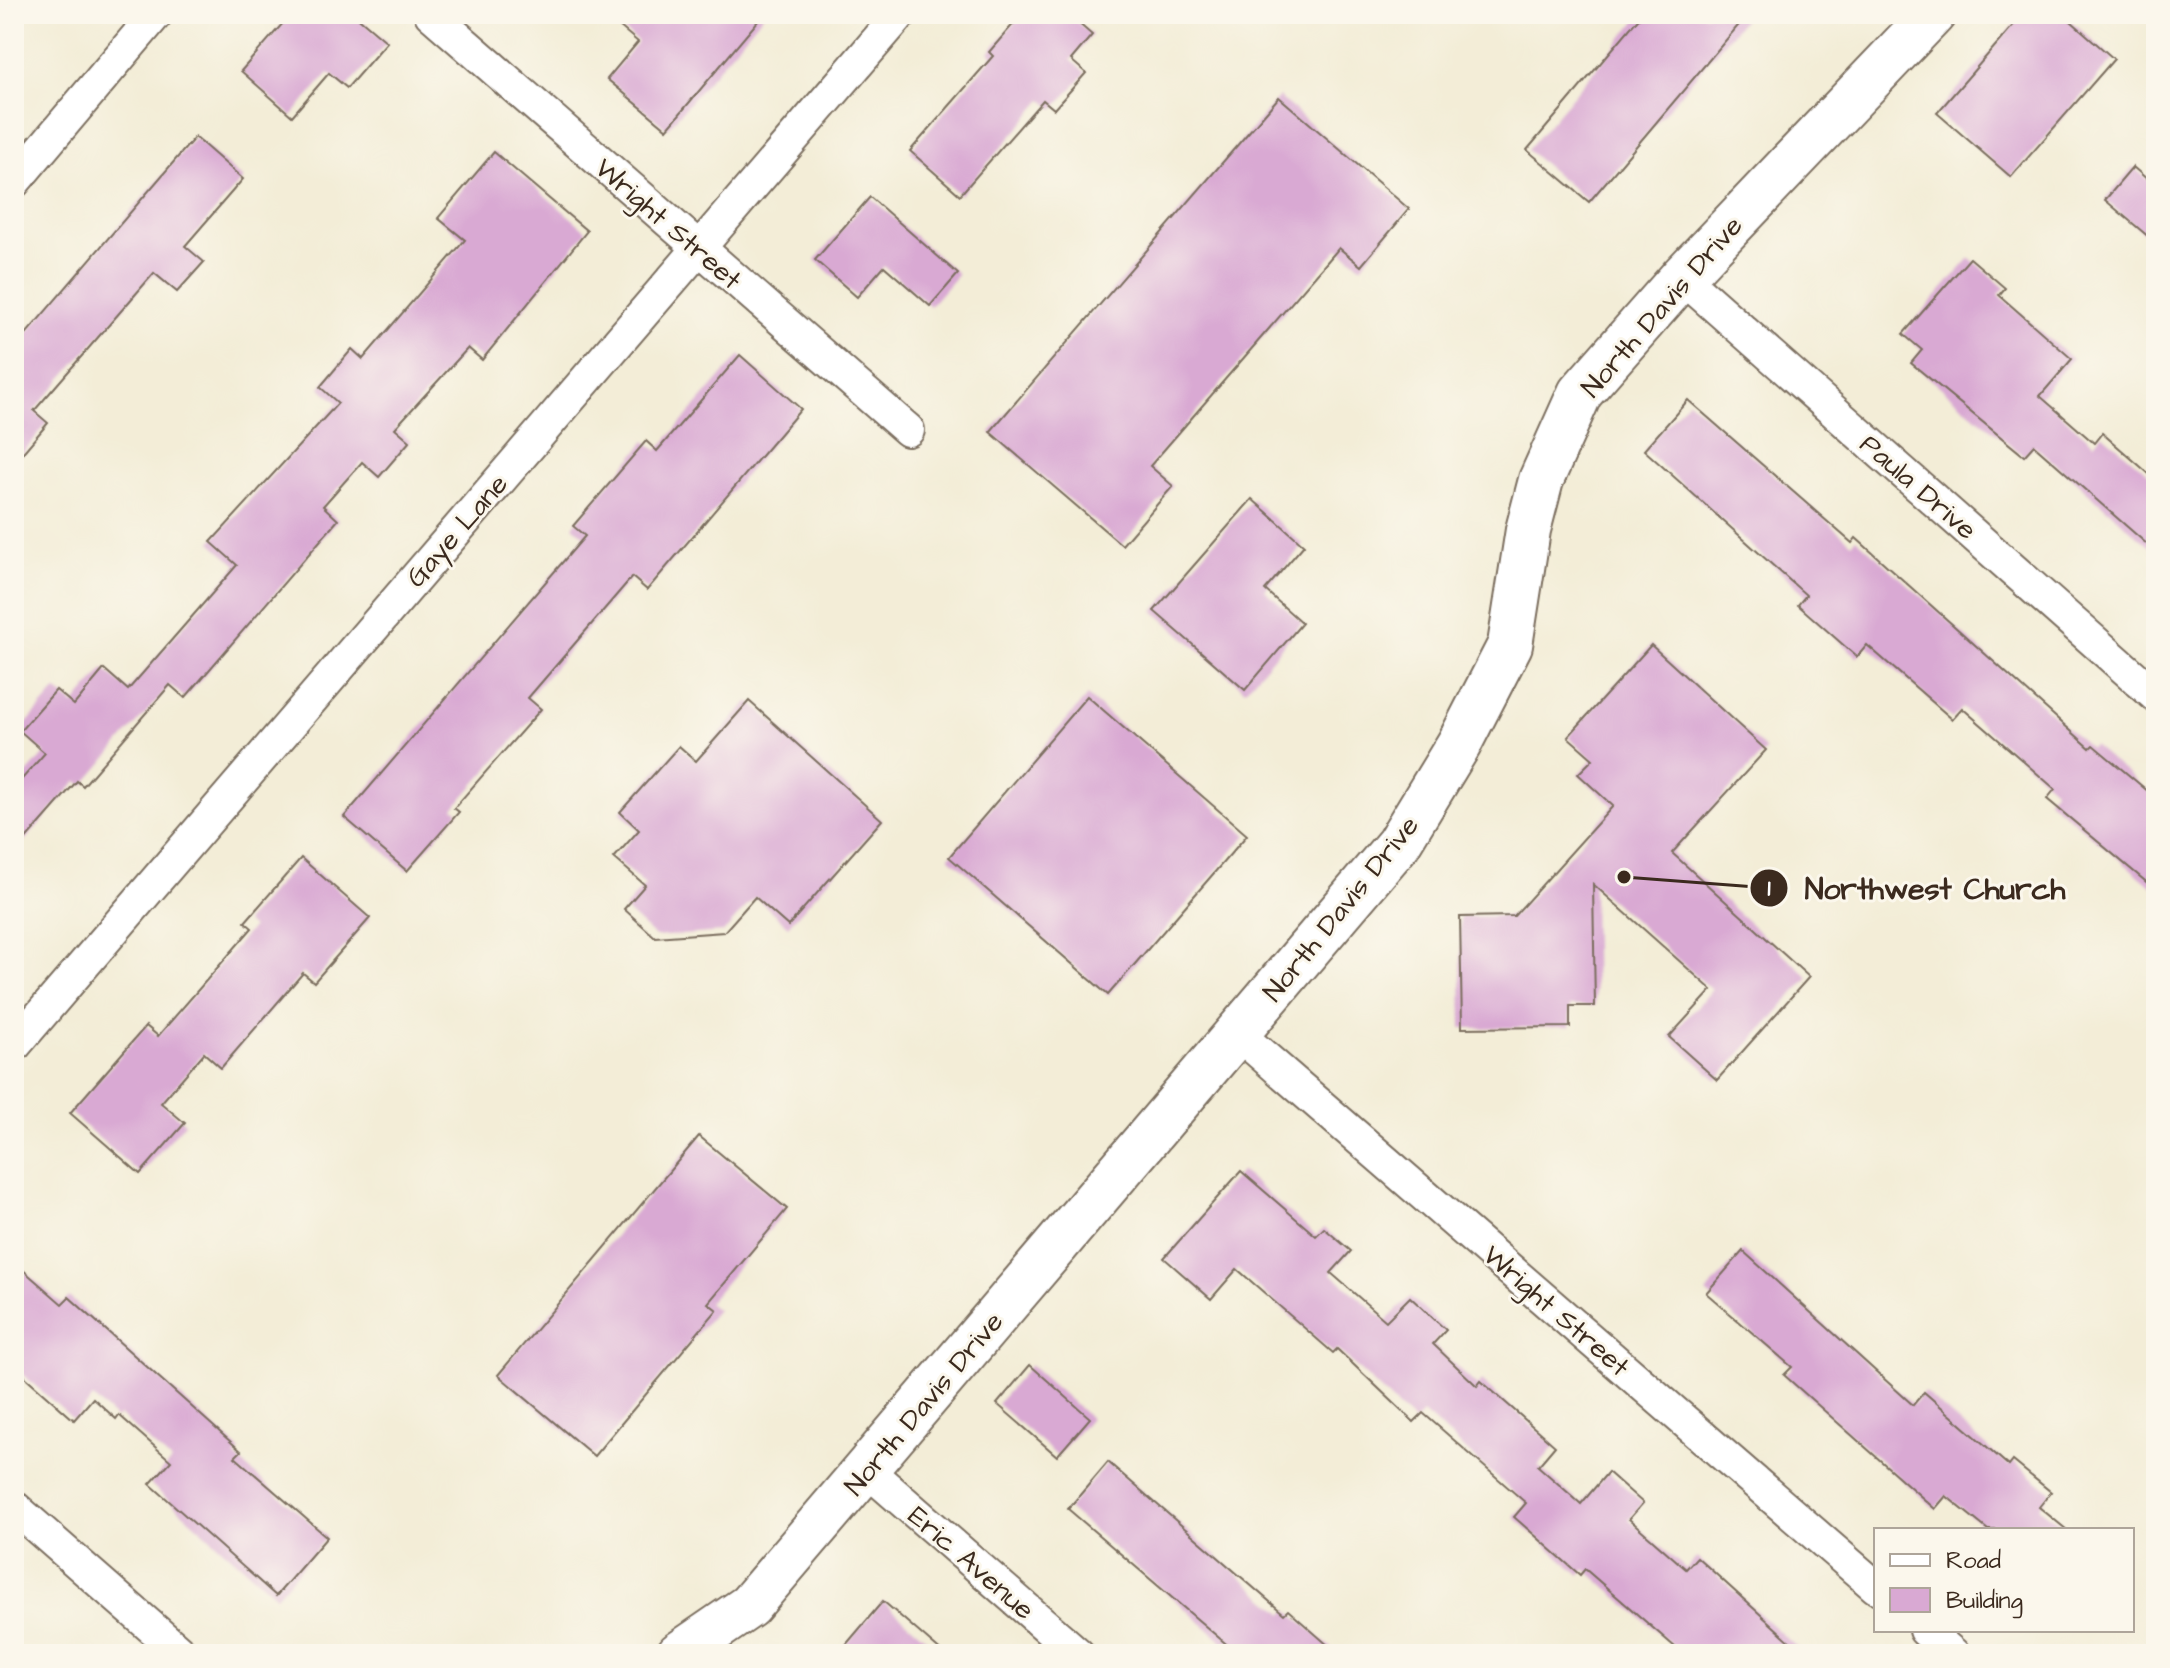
<svg xmlns="http://www.w3.org/2000/svg" width="2170" height="1668" font-family="'Architects Daughter',sans-serif">
<style>
.building{fill:#d9a9d3}
.lines{fill:none;stroke-linecap:round;stroke-linejoin:round}
.street-casing{stroke:#7b6e5f;stroke-width:36}
.secondary-casing{stroke:#7b6e5f;stroke-width:48}
.street{stroke:#fff;stroke-width:32}
.secondary{stroke:#fff;stroke-width:44}
.labels{text-anchor:middle;stroke-width:6;stroke-linejoin:round;paint-order:stroke}
.street-label{font-size:28px;fill:#3b2a1e;stroke:#fbf7ec}
.leader{fill:none;stroke:#3b2a1e;stroke-width:3}
.callout-dot{fill:#3b2a1e;stroke:#fbf7ec;stroke-width:3}
.mark-label{font-size:24px;text-anchor:middle;font-weight:bold;fill:#fff}
.callout-label{font-size:30px;text-anchor:middle;font-weight:bold;fill:#3b2a1e;stroke:#fbf7ec;stroke-width:6;stroke-linejoin:round;paint-order:stroke}
</style>
<rect width="100%" height="100%" fill="#fbf7ec"/>
<filter id="ink" filterUnits="userSpaceOnUse"><feTurbulence type="fractalNoise" baseFrequency=".0125" numOctaves="2"/><feDisplacementMap in="SourceGraphic" scale="16" xChannelSelector="R" yChannelSelector="G"/><feConvolveMatrix kernelMatrix="1 2 1 2 8 2 1 2 1" color-interpolation-filters="sRGB"/></filter>
<filter id="wash" filterUnits="userSpaceOnUse"><feTurbulence type="fractalNoise" baseFrequency=".006" numOctaves="4" result="noise"/><feDisplacementMap in="SourceGraphic" scale="32" xChannelSelector="R" yChannelSelector="G"/><feGaussianBlur stdDeviation="1.8" result="paint"/><feColorMatrix in="noise" values="0 0 0 0 0 0 0 0 0 0 0 0 0 0 0 0 0 1.4 0 .05"/><feComposite in="paint" operator="in"/></filter>
<g filter="url(#wash)">
<rect width="100%" height="100%" fill="#f3edd7"/>
<g id="blocks">
<g class="building">
<path d="M291 14H354L387 42 347 88 329 73 292 116 241 71Z"/>
<path d="M605 14H764L667 129 607 79 638 42Z"/>
<path d="M1022 14H1068L1092 35 1071 60 1086 73 1054 109 1043 100 960 195 910 151 993 56 989 52Z"/>
<path d="M1642 14H1748L1589 202 1527 150Z"/>
<path d="M2023 14H2063L2114 59 2011 177 1937 113Z"/>
<path d="M1279 97 1409 209 1361 266 1339 248 1150 466 1173 486 1122 545 990 432Z"/>
<path d="M195 137 243 179 185 246 204 262 177 292 154 273 34 411 48 423 14 463V348Z"/>
<path d="M494 152 587 231 482 360 468 348 395 428 410 441 379 477 362 462 323 506 338 520 185 698 170 685 83 786 77 781 14 853V788L45 753 20 731 56 690 74 705 104 669 128 690 237 565 211 542 338 403 320 387 352 349 363 359 465 240 438 218Z"/>
<path d="M2133 167 2156 187V243L2105 200Z"/>
<path d="M870 197 958 274 930 306 884 266 857 297 815 260Z"/>
<path d="M1970 258 2005 288 1999 295 2072 359 2040 396 2094 443 2102 433 2156 480V552L2034 445 2024 456 1911 363 1922 350 1903 334Z"/>
<path d="M740 355 801 409 647 590 632 577 528 698 541 709 454 808 459 812 407 871 344 817 585 536 573 526 646 441 657 451Z"/>
<path d="M1688 400 1852 543 1856 538 2090 748 2093 745 2156 798V890L2047 799 2055 789 1962 708 1952 719 1867 645 1857 657 1798 605 1806 595 1644 450Z"/>
<path d="M1252 499 1304 545 1265 590 1302 623 1245 690 1154 611Z"/>
<path d="M1651 645 1766 750 1672 853 1809 977 1717 1080 1669 1037 1712 990 1593 884 1595 1006H1570V1027L1462 1028 1460 917 1514 916 1613 806 1578 774 1593 759 1568 737Z"/>
<path d="M1087 696 1247 835 1108 995 949 857Z"/>
<path d="M749 701 882 820 788 926 755 897 724 932 655 937 624 909 645 885 614 858 639 830 620 812 679 746 696 761Z"/>
<path d="M301 858 370 918 314 982 303 973 221 1068 204 1053 161 1103 185 1123 140 1174 70 1113 146 1026 158 1036 252 928 245 922Z"/>
<path d="M699 1136 787 1209 708 1303 717 1310 594 1456 498 1375Z"/>
<path d="M1241 1171 1316 1236 1324 1228 1351 1251 1331 1273 1386 1321 1410 1297 1446 1330 1433 1344 1477 1386 1481 1381 1555 1446 1538 1466 1581 1504 1608 1472 1643 1503 1629 1519 1686 1569 1697 1557 1804 1654H1683L1585 1569 1580 1575 1514 1517 1526 1503 1423 1413 1414 1422 1337 1349 1333 1353 1237 1269 1211 1299 1164 1258Z"/>
<path d="M1743 1251 1913 1405 1924 1392 2009 1466 2013 1461 2051 1492 2039 1507 2067 1530H1988L1946 1496 1935 1509 1784 1375 1792 1367 1706 1293Z"/>
<path d="M14 1262 62 1304 69 1297 241 1451 235 1457 327 1537 276 1596 150 1484 171 1461 119 1415 116 1419 93 1398 74 1420 14 1367Z"/>
<path d="M1030 1365 1090 1418 1057 1456 997 1404Z"/>
<path d="M1108 1462 1284 1614 1288 1610 1338 1654H1238L1068 1509Z"/>
<path d="M883 1601 944 1654H838Z"/>
</g>
</g>
</g>
<g filter="url(#ink)">
<use href="#blocks" fill-opacity="0" stroke="#7b6e5f" stroke-width="2"/>
<g class="lines">
<g class="street-casing">
<g id="street">
<path d="M431 14 908 430"/>
<path d="M14 182 156 14"/>
<path d="M1682 277 2156 696"/>
<path d="M1238 1034 1876 1587"/>
<path d="M14 1046 900 14"/>
<path d="M867 1470 1078 1654"/>
<path d="M14 1507 182 1654"/>
<path d="M1925 1630 1953 1654"/>
</g>
</g>
<g class="secondary-casing">
<path id="secondary" d="M679 1654 749 1606 1398 844 1459 744 1510 645 1528 530 1541 480 1580 393 1682 277 1933 14"/>
</g>
<use href="#street" class="street"/>
<use href="#secondary" class="secondary"/>
</g>
</g>
<g class="labels">
<g class="street-label">
<text transform="translate(669 223) rotate(41)" y="10">Wright Street</text>
<text transform="translate(1661 306) rotate(-49)" y="10">North Davis Drive</text>
<text transform="translate(1919 486) rotate(41)" y="10">Paula Drive</text>
<text transform="translate(456 530) rotate(-49)" y="10">Gaye Lane</text>
<text transform="translate(1340 908) rotate(-51)" y="10">North Davis Drive</text>
<text transform="translate(1557 1310) rotate(41)" y="10">Wright Street</text>
<text transform="translate(923 1403) rotate(-50)" y="10">North Davis Drive</text>
<text transform="translate(972 1562) rotate(41)" y="10">Eric Avenue</text>
</g>
</g>
<path class="leader" d="M1624 877L1769 888"/>
<g class="callout-dot">
<circle cx="1624" cy="877" r="8"/>
<circle cx="1769" cy="888" r="20"/>
</g>
<g class="mark-label">
<text x="1769" y="896">1</text>
</g>
<g class="callout-label">
<text x="1935" y="899">Northwest Church</text>
</g>
<rect width="2170" height="1668" fill="none" stroke="#fbf7ec" stroke-width="48"/>
<rect x="1874" y="1528" width="260" height="104" fill="#fbf7ec" stroke="#aea59a" stroke-width="2"/>
<rect x="1890" y="1554" width="40" height="12" fill="#ffffff" stroke="#aea59a" stroke-width="2"/>
<text x="1946" y="1568" font-size="24" fill="#3b2a1e">Road</text>
<rect x="1890" y="1588" width="40" height="24" fill="#d9a9d3" stroke="#aea59a" stroke-width="2"/>
<text x="1946" y="1608" font-size="24" fill="#3b2a1e">Building</text>
</svg>
